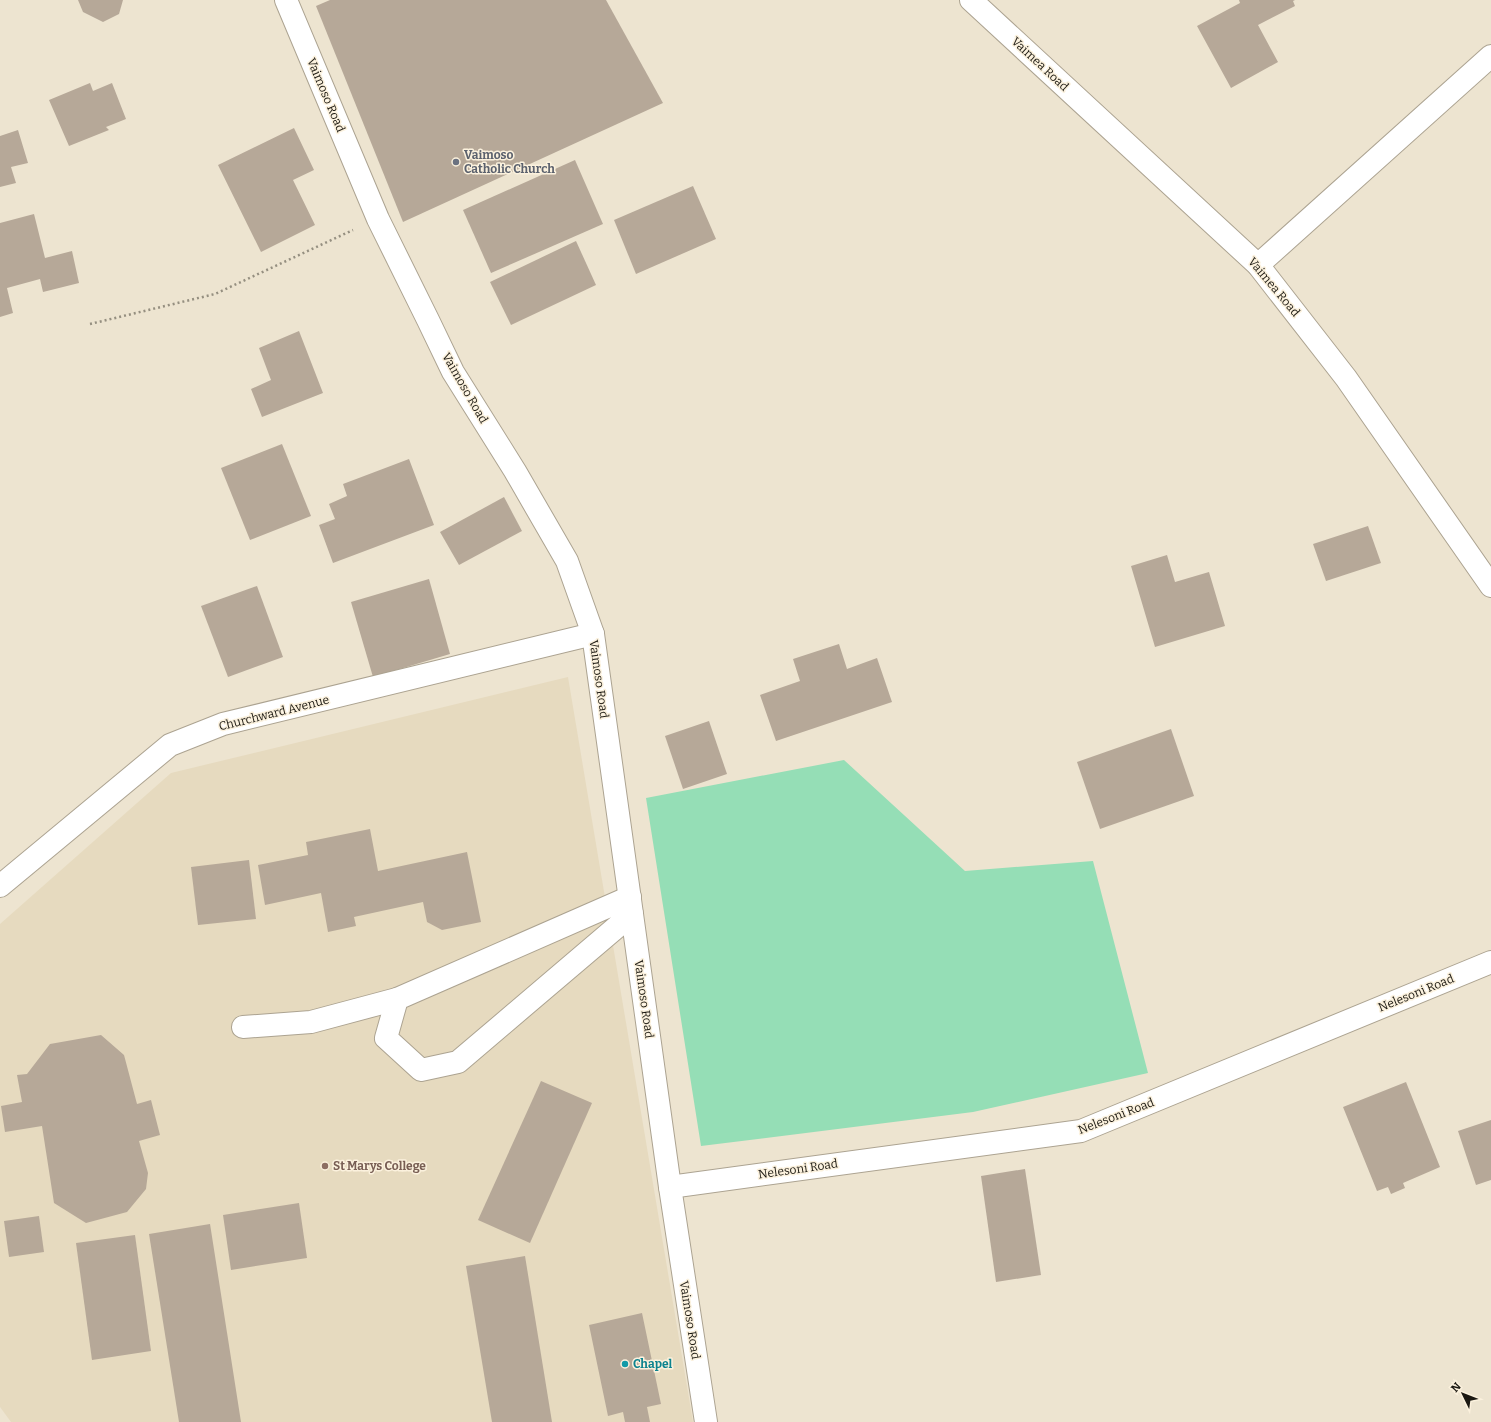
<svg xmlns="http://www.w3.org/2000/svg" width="1491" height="1422" font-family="Bitter,serif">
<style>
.built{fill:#e6dabf}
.green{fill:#95deb6}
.building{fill:#b6a898}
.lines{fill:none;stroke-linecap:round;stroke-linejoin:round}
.minor-casing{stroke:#aca391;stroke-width:24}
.path{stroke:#958f80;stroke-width:2.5;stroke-dasharray:2 3;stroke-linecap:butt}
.minor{stroke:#fff;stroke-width:22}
.worship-dot{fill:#6b7280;stroke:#fbf1dd;stroke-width:1.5}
.education-dot{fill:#8d6e63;stroke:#fbf1dd;stroke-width:1.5}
.culture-dot{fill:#0f9aa8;stroke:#fbf1dd;stroke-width:1.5}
.labels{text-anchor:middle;stroke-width:3;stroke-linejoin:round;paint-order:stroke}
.street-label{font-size:12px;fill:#1b1811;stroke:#fbf1dd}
.worship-label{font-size:12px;font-weight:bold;fill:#5b616d;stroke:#fbf1dd;text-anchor:start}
.education-label{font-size:12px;font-weight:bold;fill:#785e54;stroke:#fbf1dd;text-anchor:start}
.culture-label{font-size:12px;font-weight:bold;fill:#0d838f;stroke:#fbf1dd;text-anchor:start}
</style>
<rect width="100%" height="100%" fill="#ede4d0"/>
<path class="built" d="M568 677 693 1422H11L0 1407V924L171 773Z"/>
<path class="green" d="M844 760 965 871 1093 861 1148 1073 973 1112 701 1146 646 798Z"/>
<g class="building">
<path d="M78 0H123L119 14 103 22 83 12Z"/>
<path d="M330 0H606L663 103 403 222 316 6Z"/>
<path d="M1239 0H1295L1293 1 1295 6 1258 25 1278 62 1231 88 1197 26 1240 3Z"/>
<path d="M90 83 93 91 112 83 126 119 106 127 109 130 69 146 49 100Z"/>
<path d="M294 128 314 170 293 180 315 225 261 252 218 165Z"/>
<path d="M18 130 28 163 11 167 16 183 0 187V136Z"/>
<path d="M575 160 603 224 491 273 463 210Z"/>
<path d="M693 186 716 239 636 274 614 220Z"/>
<path d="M34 214 45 258 72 251 79 283 43 292 40 279 7 288 13 313 0 317V223Z"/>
<path d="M576 241 596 285 511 325 490 282Z"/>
<path d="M299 331 323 393 262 417 251 389 271 380 259 348Z"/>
<path d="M282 444 311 516 250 540 221 468Z"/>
<path d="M409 459 434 525 333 563 319 525 335 519 329 504 347 496 343 484Z"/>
<path d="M504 497 522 531 459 565 440 532Z"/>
<path d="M1368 526 1381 563 1326 581 1313 544Z"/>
<path d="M1167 555 1175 582 1209 572 1225 626 1155 647 1131 566Z"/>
<path d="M429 579 450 654 373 677 351 602Z"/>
<path d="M257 586 283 657 228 677 201 606Z"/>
<path d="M839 644 847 669 877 658 892 702 776 741 760 695 800 681 793 659Z"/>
<path d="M709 721 727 774 683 789 665 736Z"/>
<path d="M1171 729 1194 796 1100 829 1077 762Z"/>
<path d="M370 829 378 871 467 852 481 922 442 930 427 922 423 902 354 917 356 926 328 932 321 893 265 905 258 865 308 855 306 842Z"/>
<path d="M249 860 256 919 198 925 191 867Z"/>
<path d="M101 1035 124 1055 137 1104 151 1100 160 1135 139 1141 148 1173 146 1189 127 1212 86 1223 54 1203 42 1126 5 1132 1 1106 22 1102 17 1075 27 1074 50 1044Z"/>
<path d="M541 1081 592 1103 530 1243 478 1220Z"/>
<path d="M1406 1082 1440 1167 1403 1183 1405 1188 1391 1194 1388 1187 1377 1191 1343 1107Z"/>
<path d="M1491 1120V1180L1476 1185 1458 1131Z"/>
<path d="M1025 1169 1041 1275 996 1282 981 1176Z"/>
<path d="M299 1203 307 1258 231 1270 223 1215Z"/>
<path d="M39 1216 44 1252 9 1257 4 1221Z"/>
<path d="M210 1224 241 1422H179L149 1234Z"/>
<path d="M135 1235 151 1351 92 1360 76 1243Z"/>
<path d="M525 1256 552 1422H492L466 1266Z"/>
<path d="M642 1313 661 1404 647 1407 650 1422H625L623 1412 608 1416 589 1325Z"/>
</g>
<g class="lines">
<g class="minor-casing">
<g id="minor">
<path d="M286 0 378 219 428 320 453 372 515 471 567 561 593 634 670 1187 706 1422"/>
<path d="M971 0 1258 265 1346 378 1491 586"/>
<path d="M1258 265 1491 56"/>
<path d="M0 886 170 745 223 724 593 634"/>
<path d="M630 897 397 999 386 1038 421 1070 458 1062 632 914"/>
<path d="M243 1027 311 1022 397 999"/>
<path d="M670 1187 1081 1131 1491 962"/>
</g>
</g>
<path class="path" d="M90 324 215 294 353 230"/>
<use href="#minor" class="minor"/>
</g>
<circle class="worship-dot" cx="456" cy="162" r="4"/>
<circle class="education-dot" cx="325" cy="1166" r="4"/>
<circle class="culture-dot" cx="625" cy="1364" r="4"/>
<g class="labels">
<g class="street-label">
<text transform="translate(1040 64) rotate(43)" y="4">Vaimea Road</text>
<text transform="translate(326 95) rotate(67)" y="4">Vaimoso Road</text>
<text transform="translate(1274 287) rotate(50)" y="4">Vaimea Road</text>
<text transform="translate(465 388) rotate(60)" y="4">Vaimoso Road</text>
<text transform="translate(599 679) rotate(82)" y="4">Vaimoso Road</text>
<text transform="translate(274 713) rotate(-14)" y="4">Churchward Avenue</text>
<text transform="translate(1416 993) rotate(-22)" y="4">Nelesoni Road</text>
<text transform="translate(644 999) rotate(82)" y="4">Vaimoso Road</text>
<text transform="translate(1116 1116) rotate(-21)" y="4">Nelesoni Road</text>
<text transform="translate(798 1169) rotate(-8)" y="4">Nelesoni Road</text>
<text transform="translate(690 1320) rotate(81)" y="4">Vaimoso Road</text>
</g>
<g class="worship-label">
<text x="464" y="159">Vaimoso<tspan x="464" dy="14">Catholic Church</tspan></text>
</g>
<g class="education-label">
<text x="333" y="1170">St Marys College</text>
</g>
<g class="culture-label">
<text x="633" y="1368">Chapel</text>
</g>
</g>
<g transform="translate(1463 1394) rotate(313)" stroke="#fbf1dd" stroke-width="3" paint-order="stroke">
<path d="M0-3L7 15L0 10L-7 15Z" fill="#1b1811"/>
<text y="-6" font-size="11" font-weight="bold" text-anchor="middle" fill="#1b1811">N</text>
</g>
</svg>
